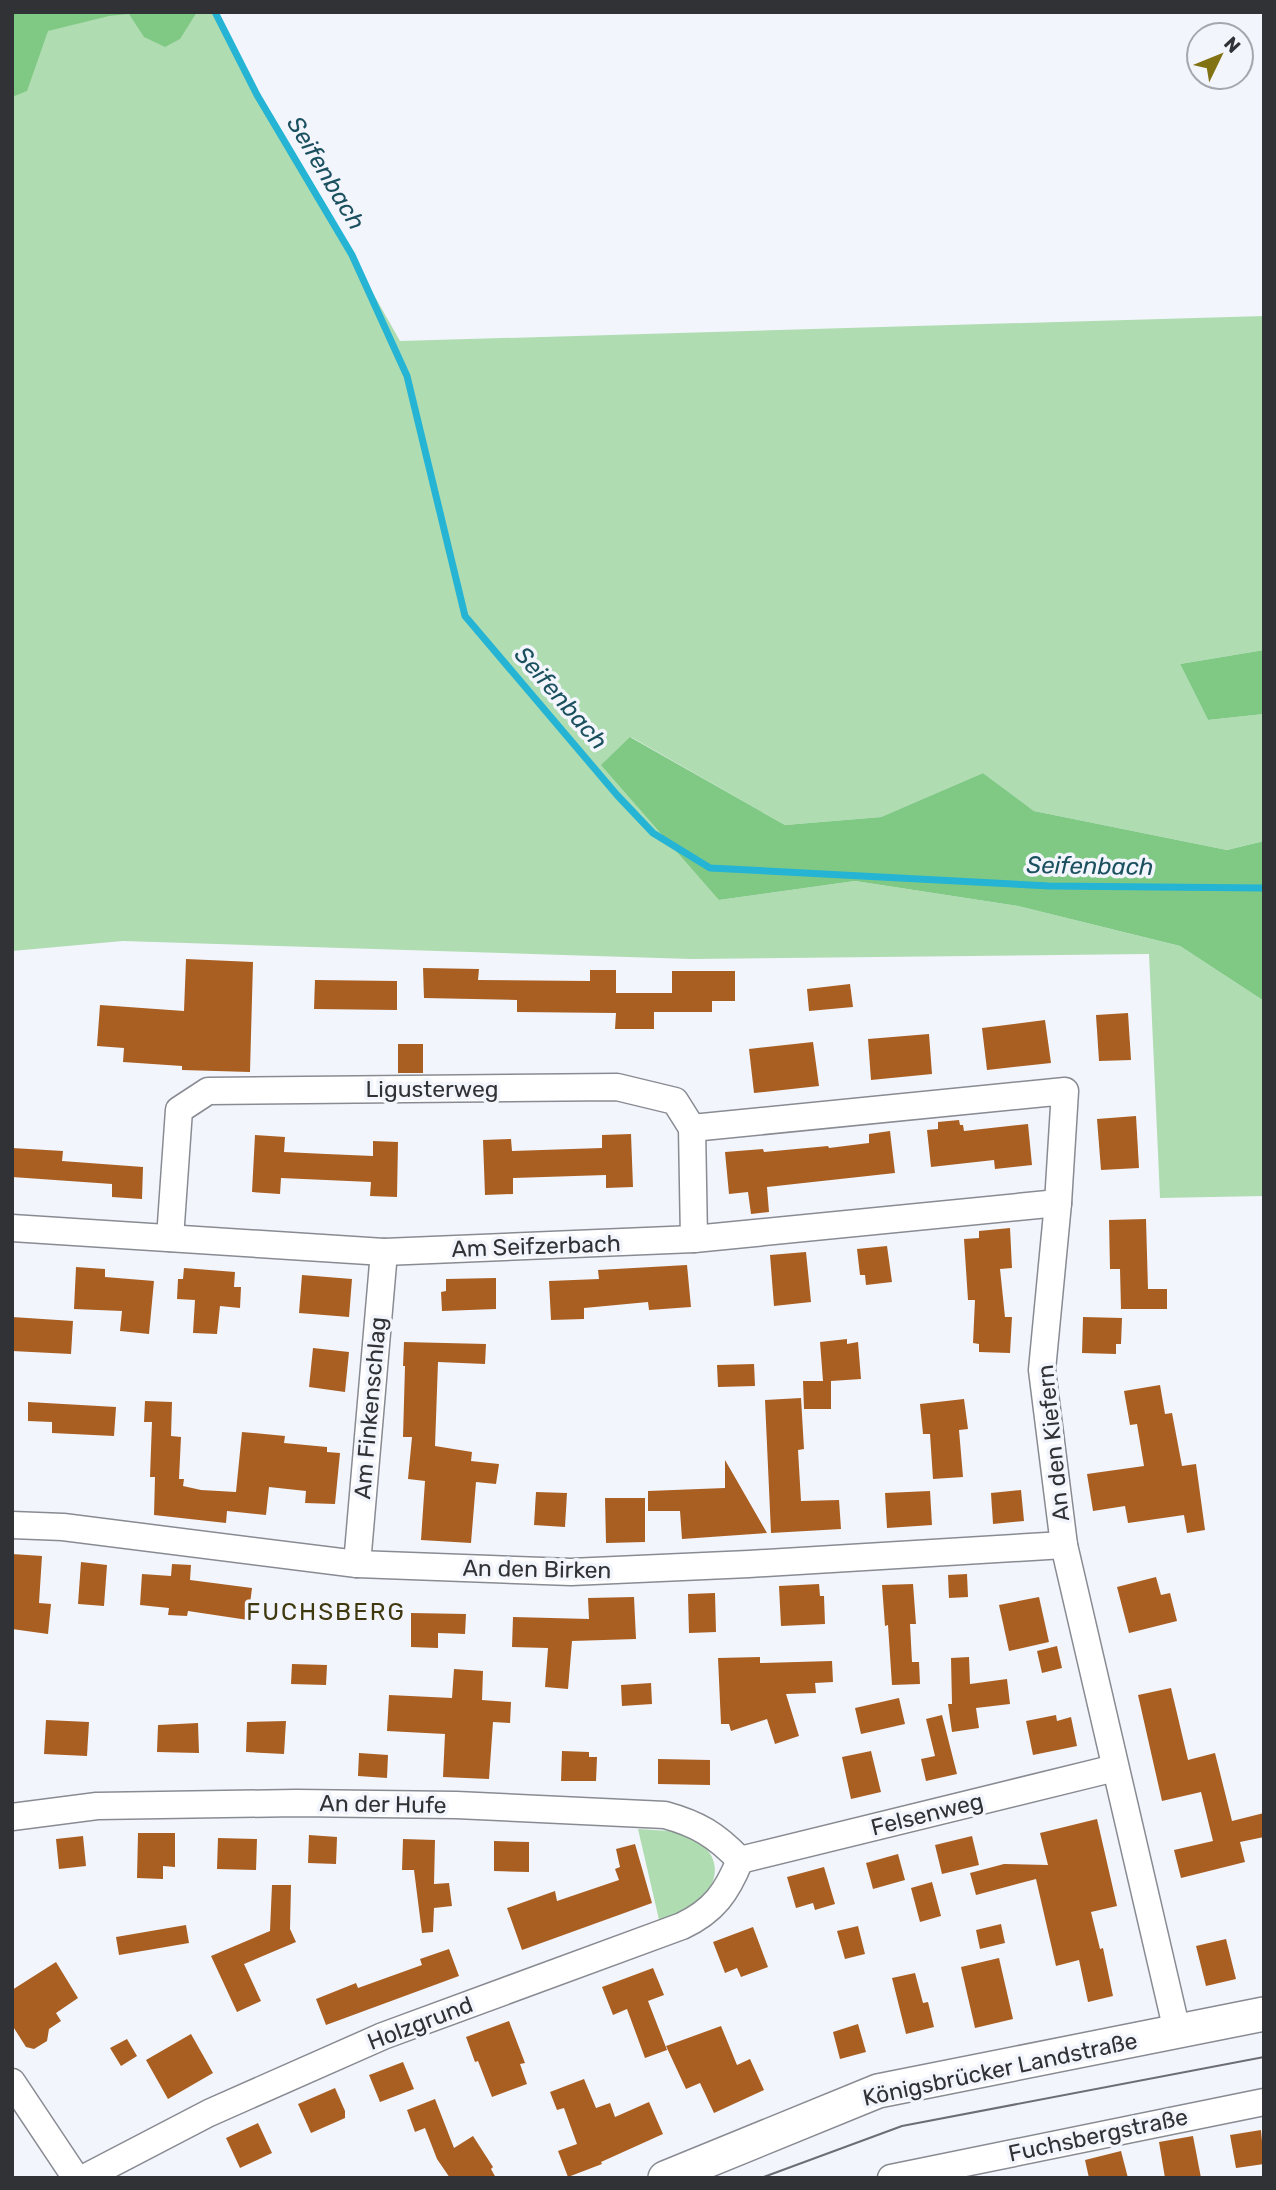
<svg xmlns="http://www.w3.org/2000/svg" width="1276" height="2190" font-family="Rubik,sans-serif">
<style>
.green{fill:#b0dcb1}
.forest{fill:#80c985}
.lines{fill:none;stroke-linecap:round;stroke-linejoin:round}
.stream{stroke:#25b4d4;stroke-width:7}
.building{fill:#a95f22}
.minor-casing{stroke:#898b92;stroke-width:29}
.major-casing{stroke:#898b92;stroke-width:36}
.minor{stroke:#fff;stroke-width:26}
.major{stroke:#fff;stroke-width:33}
.tram{stroke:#6d6e73;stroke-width:2}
.labels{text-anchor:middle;stroke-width:7;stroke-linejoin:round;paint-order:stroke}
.street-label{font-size:23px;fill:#313235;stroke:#f3f5fd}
.water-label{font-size:24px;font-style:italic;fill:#1b515f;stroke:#f3f5fd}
.neighbourhood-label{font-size:24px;letter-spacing:2px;fill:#40390f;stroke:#f3f5fd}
</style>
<rect width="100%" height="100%" fill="#f3f5fd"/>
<g class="green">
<path d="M12 12H214L400 341 1264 316V650L1180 664 1208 720 1264 714V841L1227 850 1034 811 983 773 881 817 785 825 631 737 719 900 855 881 1018 906 1180 946 1264 1001V1196L1160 1198 1149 954 691 959 123 941 12 951Z"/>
<path d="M638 1829C650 1830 663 1830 676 1832 699 1835 722 1857 713 1881 710 1889 706 1899 699 1905 690 1913 672 1918 660 1924Z"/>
</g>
<g class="forest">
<path d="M12 12H197L180 39 165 47 144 37 129 14 109 16 48 31 27 91 12 97Z"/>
<path d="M1264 650V714L1208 720 1180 664Z"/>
<path d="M630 737 785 825 881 817 983 773 1034 811 1227 850 1264 841V1001L1180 946 1018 906 855 881 719 900 601 765Z"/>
</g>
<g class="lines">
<path class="stream" d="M215 12 257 95 352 255 407 376 465 616 617 795 653 833 710 868 1049 886 1264 888"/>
</g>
<g class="building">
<path d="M186 959 253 962 250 1072 182 1070V1066L123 1062 124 1048 97 1046 100 1005 184 1011Z"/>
<path d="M423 968 479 969 478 980 590 981V970H616V993H672V971H735V1001H712V1012H654V1029H615L616 1013 517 1012V1000L424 998Z"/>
<path d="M315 980 397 981V1010L314 1009Z"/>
<path d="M850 984 853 1007 809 1011 807 989Z"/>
<path d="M1128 1013 1131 1060 1099 1061 1096 1015Z"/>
<path d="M1045 1020 1051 1063 987 1070 982 1028Z"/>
<path d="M929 1034 932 1074 871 1080 868 1039Z"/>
<path d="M813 1042 819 1086 754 1093 749 1049Z"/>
<rect x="398" y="1044" width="25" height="29"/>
<path d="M1136 1116 1139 1168 1101 1170 1097 1119Z"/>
<path d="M959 1120 960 1125H963L964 1131 1028 1124 1032 1165 995 1169 994 1160 931 1167 927 1130 938 1129V1122Z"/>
<path d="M890 1131 895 1173 767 1187 769 1212 751 1214 748 1192 729 1194 725 1152 763 1149 764 1152 828 1146 829 1148 869 1143V1134Z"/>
<path d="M631 1134 633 1187 606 1188V1175L513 1178V1194L485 1195 483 1140 511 1139 512 1151 602 1148V1135Z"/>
<path d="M255 1135 285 1137 284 1152 326 1154 373 1156V1141L398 1142 397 1197 370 1196 371 1182 281 1178 280 1194 252 1192Z"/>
<path d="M12 1148 63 1151 62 1161 143 1167 142 1199 112 1197V1184L12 1177Z"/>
<path d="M1146 1219 1148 1289H1167V1309H1121L1120 1269H1110L1109 1220Z"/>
<path d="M1010 1228 1012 1268 1000 1269 1005 1317H1012L1010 1353 979 1352V1344L973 1343 975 1300H968L964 1239 979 1238V1231Z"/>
<path d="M887 1246 892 1282 866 1285 865 1275H860L857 1249Z"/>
<path d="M806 1252 811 1302 774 1306 770 1255Z"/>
<path d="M687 1265 691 1307 649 1310 648 1302 584 1308V1319L551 1320 549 1281 599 1279 598 1270Z"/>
<path d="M76 1267 105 1269V1277L154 1281 149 1334 120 1331 122 1311 74 1309Z"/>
<path d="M184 1268 235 1272 234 1287H241L240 1308 220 1306 217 1334 193 1333 195 1300 177 1299 178 1279H183Z"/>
<path d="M302 1275 352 1279 349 1317 299 1313Z"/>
<path d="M496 1278V1309L442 1311 441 1292 446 1291V1279Z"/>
<path d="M12 1317 73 1321 71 1354 12 1351Z"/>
<path d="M1083 1317 1122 1318 1121 1344H1116V1354L1082 1353Z"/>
<path d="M847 1339V1344L858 1342 861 1379 831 1381V1409H804L803 1381H823L820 1342Z"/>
<path d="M404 1342 486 1344 485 1364 438 1362 435 1446 472 1452 471 1461 499 1464 496 1484 476 1482 471 1543 421 1540 425 1481 408 1479 412 1437H403L405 1366H403Z"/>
<path d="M313 1348 349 1352 345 1392 309 1387Z"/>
<path d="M754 1364 755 1386 718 1387 717 1365Z"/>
<path d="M1160 1385 1165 1414 1172 1413 1182 1466 1196 1464 1205 1530 1187 1533 1184 1515 1128 1523 1125 1506 1093 1511 1087 1474 1144 1466 1137 1424 1130 1425 1124 1391Z"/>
<path d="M801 1398 804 1449 798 1450 801 1501 839 1500 841 1529 771 1533 765 1400Z"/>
<path d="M964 1399 968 1429 959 1430 963 1477 933 1479 930 1434H923L920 1404Z"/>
<path d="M145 1401 172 1402 171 1436 181 1437 179 1479H184L183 1486 201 1490 236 1492 242 1432 285 1436 284 1443 327 1447V1452L340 1453 335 1504 305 1503 306 1491 269 1487 266 1515 227 1511 226 1523 154 1515 155 1477H150L152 1422H144Z"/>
<path d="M28 1402 116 1407 114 1436 52 1433V1422L28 1421Z"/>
<path d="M725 1460 767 1533 682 1539 680 1511H648V1491L725 1488Z"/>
<path d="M1021 1490 1024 1521 993 1524 991 1493Z"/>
<path d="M930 1491 932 1525 887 1528 885 1493Z"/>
<path d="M536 1492 567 1493 565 1527 534 1525Z"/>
<path d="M605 1498H645V1542L606 1543Z"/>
<path d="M12 1554 42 1556 39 1603 51 1604 48 1634 12 1629Z"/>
<path d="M81 1562 107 1565 104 1606 78 1604Z"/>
<path d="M172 1564 191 1565 190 1580 252 1588 248 1620 188 1611 187 1616 168 1615 169 1608 140 1605 142 1574 171 1576Z"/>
<path d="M967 1574 968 1597 949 1598 948 1575Z"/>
<path d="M1156 1577 1161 1595 1170 1593 1177 1621 1129 1633 1117 1587Z"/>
<path d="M819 1584 820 1596H824L825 1624 781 1626 779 1586Z"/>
<path d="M913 1584 916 1624H910L912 1662H919L920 1684 892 1685 888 1625 885 1626 882 1585Z"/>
<path d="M715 1593 716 1632 689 1633 688 1594Z"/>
<path d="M634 1597 636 1639 572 1641 568 1689 545 1687 548 1648 512 1647 513 1617 589 1619 588 1598Z"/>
<path d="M1039 1597 1049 1642 1009 1651 999 1605Z"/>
<path d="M411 1613 466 1614 465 1634 438 1633V1648L411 1647Z"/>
<path d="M1057 1646 1062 1668 1042 1673 1037 1651Z"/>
<path d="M760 1657V1663L832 1661 833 1682 815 1683 816 1693 786 1694 799 1736 775 1744 767 1719 731 1731 729 1724H721L718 1658Z"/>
<path d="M969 1657 970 1684 1007 1679 1010 1704 976 1708 979 1728 952 1732 948 1704H952L951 1658Z"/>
<path d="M292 1664 327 1665 326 1685 291 1684Z"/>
<path d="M454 1669 483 1671 482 1700 511 1702 510 1723 493 1722 489 1779 443 1777 445 1734 387 1731 389 1695 452 1698Z"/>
<path d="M651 1683 652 1704 622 1706 621 1685Z"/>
<path d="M1171 1688 1188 1760 1215 1753 1232 1821 1264 1813V1837L1240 1842 1245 1862 1181 1878 1174 1850 1213 1841 1201 1792 1162 1801 1138 1695Z"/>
<path d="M899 1698 905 1724 861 1734 855 1708Z"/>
<path d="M942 1715 957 1774 926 1781 921 1759 935 1756 926 1719Z"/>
<path d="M1056 1715 1057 1721 1071 1717 1077 1746 1033 1755 1026 1721Z"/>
<path d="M46 1720 89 1722 87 1756 44 1754Z"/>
<path d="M286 1721 284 1754 246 1752 247 1722Z"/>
<path d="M198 1723 199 1753 157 1752 158 1725Z"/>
<path d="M562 1751 589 1752V1757H597L596 1781H561Z"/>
<path d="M871 1751 881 1792 851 1799 842 1757Z"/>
<path d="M359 1753 388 1755 387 1778 358 1776Z"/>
<path d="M658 1759 710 1760V1785L658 1784Z"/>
<path d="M1097 1819 1117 1906 1091 1912 1100 1949 1103 1948 1113 1996 1088 2002 1079 1960 1056 1966 1036 1879 976 1895 970 1873 1004 1864 1048 1865 1040 1833Z"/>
<path d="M138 1833H175V1867L163 1866V1879L137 1878Z"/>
<path d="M309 1835 337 1837 336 1864 308 1863Z"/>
<path d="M83 1836 86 1866 59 1869 56 1839Z"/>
<path d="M972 1836 979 1865 942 1874 935 1845Z"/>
<path d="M218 1838 257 1839 256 1870 217 1869Z"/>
<path d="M403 1839 435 1840 434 1884 449 1883 452 1906 434 1908 433 1932 422 1933 414 1870H402Z"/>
<path d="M494 1841 529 1842V1872L494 1871Z"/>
<path d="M635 1844 652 1903 522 1950 507 1908 555 1891 557 1901 619 1880 615 1869 620 1867 616 1849Z"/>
<path d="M898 1854 905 1880 873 1889 866 1863Z"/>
<path d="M824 1867 835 1904 815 1910 813 1903 796 1908 787 1877Z"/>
<path d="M932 1882 941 1916 920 1922 911 1888Z"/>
<path d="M272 1885H291L290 1929 296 1942 244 1964 261 2001 237 2012 211 1956 270 1931Z"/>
<path d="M1001 1924 1005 1943 980 1949 976 1930Z"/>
<path d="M186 1925 189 1943 119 1955 116 1937Z"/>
<path d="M858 1926 865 1954 845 1959 837 1931Z"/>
<path d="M753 1927 768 1967 741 1977 737 1968 725 1973 713 1942Z"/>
<path d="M1226 1939 1236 1979 1206 1986 1196 1946Z"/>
<path d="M449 1949 459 1976 326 2025 316 1999 356 1983 358 1988 422 1965 420 1959Z"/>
<path d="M999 1958 1013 2019 975 2028 961 1967Z"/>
<path d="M56 1962 78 1998 56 2013 61 2021 49 2029 47 2041 34 2049 26 2047 12 2025V1990Z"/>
<path d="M653 1968 664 1995 648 2001 667 2050 645 2058 627 2009 613 2015 602 1987Z"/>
<path d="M915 1973 923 2003 928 2002 934 2027 906 2034 892 1978Z"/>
<path d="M509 2021 525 2063 520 2064 527 2084 492 2097 478 2061 475 2062 466 2037Z"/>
<path d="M858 2024 866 2052 840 2059 833 2032Z"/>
<path d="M721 2026 737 2065 750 2059 764 2090 714 2113 700 2083 686 2089 666 2046Z"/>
<path d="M191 2034 213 2073 168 2099 146 2060Z"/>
<path d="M127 2039 137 2056 121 2066 110 2048Z"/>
<path d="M403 2062 414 2089 380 2102 369 2075Z"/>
<path d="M584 2079 596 2108 610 2103 615 2117 649 2102 663 2134 601 2162 602 2164 568 2177 558 2151 577 2144 564 2108 557 2110 550 2092Z"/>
<path d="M335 2088 345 2111V2118L311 2133 298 2104Z"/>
<path d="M435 2099 454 2148 473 2136 493 2167 491 2169 496 2178H450L437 2159 425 2128 415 2132 407 2110Z"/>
<path d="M258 2123 272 2153 240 2168 226 2138Z"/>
<path d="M1261 2130 1264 2164 1236 2168 1230 2135Z"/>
<path d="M1193 2136 1201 2178H1165L1159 2142Z"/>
<path d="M1121 2151 1128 2178H1089L1085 2160Z"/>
</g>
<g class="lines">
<g class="minor-casing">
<g id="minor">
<path d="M692 1128 1065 1091 1058 1203 1042 1370 1064 1545 1177 2031"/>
<path d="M12 1228 384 1252 694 1239 1058 1203"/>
<path d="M170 1238 179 1110 208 1091 617 1087 675 1101 692 1128 694 1239"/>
<path d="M12 1525 63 1527 357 1564 571 1572 749 1564 1064 1545"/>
<path d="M357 1564 384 1252"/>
<path d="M12 1817 97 1806 296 1803 456 1805 665 1815C698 1824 716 1835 740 1860"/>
<path d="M740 1860 1115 1768"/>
<path d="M12 2082 76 2178"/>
<path d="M84 2178 209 2113 383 2036 682 1926C714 1911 727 1892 740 1860"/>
<path d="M891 2178 1264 2102"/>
</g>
</g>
<g class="major-casing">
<path id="major" d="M665 2178 878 2091 1264 2014"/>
</g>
<use href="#minor" class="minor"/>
<use href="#major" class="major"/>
<path class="tram" d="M761 2178 902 2126 1264 2057"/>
</g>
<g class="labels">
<g class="street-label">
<text x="432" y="1097">Ligusterweg</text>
<text transform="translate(536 1246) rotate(-2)" y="8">Am Seifzerbach</text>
<text transform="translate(370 1408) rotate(-85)" y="8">Am Finkenschlag</text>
<text transform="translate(1053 1443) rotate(-96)" y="8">An den Kiefern</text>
<text transform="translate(537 1569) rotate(1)" y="8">An den Birken</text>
<text transform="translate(383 1804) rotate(1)" y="8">An der Hufe</text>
<text transform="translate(927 1814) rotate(-14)" y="8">Felsenweg</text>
<text transform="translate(420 2023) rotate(-21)" y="8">Holzgrund</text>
<text transform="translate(1000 2069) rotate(-12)" y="8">Königsbrücker Landstraße</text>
<text transform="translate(1098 2135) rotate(-12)" y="8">Fuchsbergstraße</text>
</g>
<g class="water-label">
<text transform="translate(326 173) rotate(59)" y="8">Seifenbach</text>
<text transform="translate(561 698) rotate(49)" y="8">Seifenbach</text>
<text transform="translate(1090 866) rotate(1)" y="8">Seifenbach</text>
</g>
<g class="neighbourhood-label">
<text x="326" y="1620">FUCHSBERG</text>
</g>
</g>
<rect width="1276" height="2190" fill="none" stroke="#313235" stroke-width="28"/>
<g transform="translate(1220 56) rotate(47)"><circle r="33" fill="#f3f5fd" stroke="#a5a7ad" stroke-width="2"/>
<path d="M0-5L12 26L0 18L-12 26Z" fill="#817213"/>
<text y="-10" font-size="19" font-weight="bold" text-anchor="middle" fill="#313235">N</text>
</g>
</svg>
